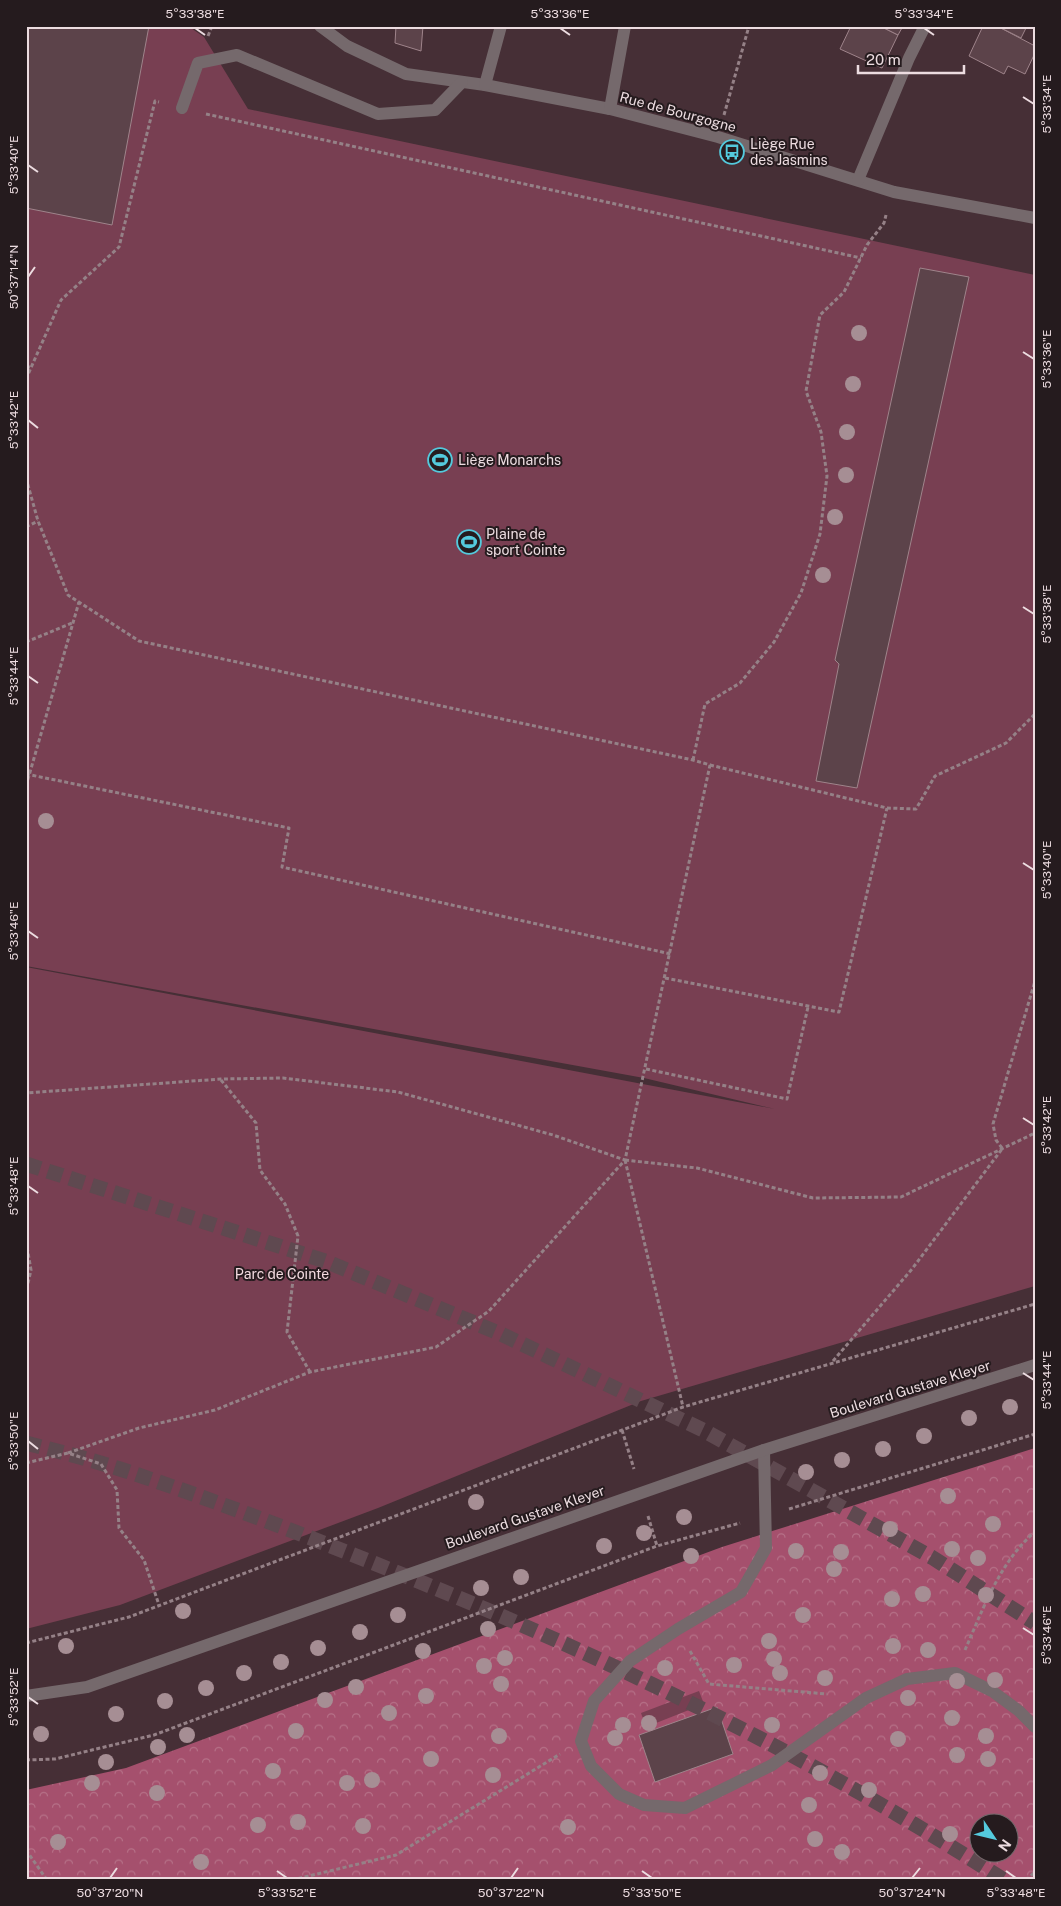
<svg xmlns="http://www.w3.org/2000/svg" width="1061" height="1906" font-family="'Public Sans',sans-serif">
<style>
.forest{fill:url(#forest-crowns);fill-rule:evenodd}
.park{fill:#783f52}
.building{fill:#5c434a;stroke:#9f848b}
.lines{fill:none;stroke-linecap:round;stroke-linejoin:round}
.highway-tunnel{stroke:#5f4950;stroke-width:15;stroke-dasharray:15 8;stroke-linecap:butt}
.path{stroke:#958187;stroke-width:3;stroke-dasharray:4 2.5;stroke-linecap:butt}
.minor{stroke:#75696c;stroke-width:12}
.tree{fill:#a68e94}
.ticks{fill:none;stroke:#ecdce0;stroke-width:2}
.labels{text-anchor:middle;stroke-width:4;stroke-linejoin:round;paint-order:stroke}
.street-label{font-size:14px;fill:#ecdce0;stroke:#251b1e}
.poi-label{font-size:14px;fill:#ecdce0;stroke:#251b1e;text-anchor:start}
.park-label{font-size:14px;fill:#f4dbe1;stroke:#251b1e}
.neatline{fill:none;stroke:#ecdce0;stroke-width:2}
.ticks-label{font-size:12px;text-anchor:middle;fill:#ecdce0}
</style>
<defs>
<pattern id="forest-crowns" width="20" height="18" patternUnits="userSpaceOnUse" patternTransform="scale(1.25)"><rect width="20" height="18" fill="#a5506d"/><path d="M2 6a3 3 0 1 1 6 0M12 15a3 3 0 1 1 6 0" fill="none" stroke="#b67188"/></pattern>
</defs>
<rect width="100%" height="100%" fill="#462f36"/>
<path class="forest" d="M1035 1448V1880H26V1790L126 1768 722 1547ZM978 1824H1008V1854H978Z"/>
<g class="park">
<path d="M26 26H188L204 37 248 109 1035 275V1286L641 1401 378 1508 120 1605 26 1629V967L775 1109 644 1078 26 966Z"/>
<path d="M699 1691 704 1704 646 1727 641 1713Z"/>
</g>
<g class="building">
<path d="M26 26H149L112 225 26 208Z"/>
<path d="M396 26H423L421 51 395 43Z"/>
<path d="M851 26H880L898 35 882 68 840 49Z"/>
<path d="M880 26H903L898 35Z"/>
<path d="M983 26H997L1035 46V53L1025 74 1008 66 1004 74 969 56Z"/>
<path d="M997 26H1027L1021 38Z"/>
<path d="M920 268 969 277 857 788 816 781 839 664 835 660Z"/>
<path d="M717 1707 733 1754 655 1782 639 1735Z"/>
</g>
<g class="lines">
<g class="highway-tunnel">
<path d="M26 1164 325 1261 501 1334 703 1430 933 1558 1035 1623"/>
<path d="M26 1443C57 1451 89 1459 120 1469 221 1502 320 1541 418 1581 621 1664 820 1761 1004 1880"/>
</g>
<g class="path">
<path d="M208 36 212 26"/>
<path d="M206 114 861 258"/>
<path d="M724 115 749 26"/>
<path d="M26 367H32"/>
<path d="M26 379 61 300 119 247 155 101 159 102"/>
<path d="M26 478 38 521 68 595 139 641 693 760 710 765 625 1160 553 1135 398 1092 283 1078 221 1079 26 1093"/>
<path d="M26 527 38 521"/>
<path d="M26 642 72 623"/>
<path d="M693 760 705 704 740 683 774 642 801 593 820 534 827 476 821 432 806 391 820 315 844 292 867 245 884 223 886 215"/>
<path d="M710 765 887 808 916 809 935 776 1006 743 1035 714"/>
<path d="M26 774 289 828 282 867 671 954"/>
<path d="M26 786 79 602"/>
<path d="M665 978 839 1012 887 808"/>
<path d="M646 1069 787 1099 808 1007"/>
<path d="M221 1080 256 1123 260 1170 285 1204 298 1236 287 1332 310 1372"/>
<path d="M1002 1148 996 1140 993 1124 1035 981"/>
<path d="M625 1160 697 1168 813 1198 901 1197 1035 1133"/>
<path d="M625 1160 683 1407"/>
<path d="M26 1241 31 1270 26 1292"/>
<path d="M833 1361 912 1269 1002 1149"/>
<path d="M622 1430 634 1469"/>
<path d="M68 1453 139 1428 215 1410 310 1372 436 1347 489 1311 625 1160"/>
<path d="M26 1463 68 1453 101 1464 117 1490 119 1528 144 1560 159 1605"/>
<path d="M789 1509 1035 1434"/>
<path d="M648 1516 657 1546"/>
<path d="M26 1643 129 1617 683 1407 1035 1304"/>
<path d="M965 1650C983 1609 1000 1561 1035 1532"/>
<path d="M690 1651 709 1684 827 1694"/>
<path d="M26 1760 55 1759 154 1735 657 1546 740 1523"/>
<path d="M26 1850 47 1880"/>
<path d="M292 1880 396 1855 560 1754"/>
<path d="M1026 1880 1035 1872"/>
</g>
<g class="minor">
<path d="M320 26 347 46 406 74 485 85 610 109 718 137 894 192 1035 218"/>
<path d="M485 85 501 26"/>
<path d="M182 108 198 63 237 55 378 114 435 110 462 82"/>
<path d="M610 109 625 26"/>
<path d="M858 180 909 58 925 26"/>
<path d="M764 1450 766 1548 741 1592 678 1629 630 1661 594 1701 581 1741 591 1766 619 1794 644 1805 685 1808 772 1765 866 1698 907 1679 955 1673 992 1691 1019 1711 1035 1727"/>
<path d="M26 1696 87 1687 764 1450 1035 1365"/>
</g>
</g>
<g class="tree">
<circle cx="859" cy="333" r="8"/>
<circle cx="853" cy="384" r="8"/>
<circle cx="847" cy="432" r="8"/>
<circle cx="846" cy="475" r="8"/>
<circle cx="835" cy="517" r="8"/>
<circle cx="823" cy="575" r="8"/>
<circle cx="46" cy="821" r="8"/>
<circle cx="1010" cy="1407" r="8"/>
<circle cx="969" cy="1418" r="8"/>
<circle cx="924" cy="1436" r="8"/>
<circle cx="883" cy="1449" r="8"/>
<circle cx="842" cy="1460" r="8"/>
<circle cx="806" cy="1472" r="8"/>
<circle cx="948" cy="1496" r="8"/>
<circle cx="476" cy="1502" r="8"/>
<circle cx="684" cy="1517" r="8"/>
<circle cx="993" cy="1524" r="8"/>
<circle cx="890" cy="1529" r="8"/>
<circle cx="644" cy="1533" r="8"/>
<circle cx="604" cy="1546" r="8"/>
<circle cx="952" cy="1549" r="8"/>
<circle cx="796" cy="1551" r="8"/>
<circle cx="841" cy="1552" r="8"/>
<circle cx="691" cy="1556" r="8"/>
<circle cx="978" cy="1558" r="8"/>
<circle cx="834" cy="1569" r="8"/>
<circle cx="521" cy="1577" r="8"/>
<circle cx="481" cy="1588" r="8"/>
<circle cx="923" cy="1594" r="8"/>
<circle cx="986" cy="1595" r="8"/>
<circle cx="892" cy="1599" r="8"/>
<circle cx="183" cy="1611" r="8"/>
<circle cx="398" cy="1615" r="8"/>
<circle cx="803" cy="1615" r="8"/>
<circle cx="488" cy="1629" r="8"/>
<circle cx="360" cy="1632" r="8"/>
<circle cx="769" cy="1641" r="8"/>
<circle cx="66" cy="1646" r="8"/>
<circle cx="893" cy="1646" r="8"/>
<circle cx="318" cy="1648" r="8"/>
<circle cx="928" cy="1650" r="8"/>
<circle cx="423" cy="1651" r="8"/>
<circle cx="505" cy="1658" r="8"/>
<circle cx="774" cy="1659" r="8"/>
<circle cx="281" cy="1662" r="8"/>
<circle cx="734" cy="1665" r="8"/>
<circle cx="484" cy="1666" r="8"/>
<circle cx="665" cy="1668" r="8"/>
<circle cx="244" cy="1673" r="8"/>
<circle cx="780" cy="1673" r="8"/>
<circle cx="825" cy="1678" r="8"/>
<circle cx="995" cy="1680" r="8"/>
<circle cx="957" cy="1681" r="8"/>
<circle cx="501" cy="1684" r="8"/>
<circle cx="356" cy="1687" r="8"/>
<circle cx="206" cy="1688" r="8"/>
<circle cx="426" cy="1696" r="8"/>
<circle cx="908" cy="1698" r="8"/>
<circle cx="325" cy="1700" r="8"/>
<circle cx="165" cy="1701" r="8"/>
<circle cx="389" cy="1713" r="8"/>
<circle cx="116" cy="1714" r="8"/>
<circle cx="952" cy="1718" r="8"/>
<circle cx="649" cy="1723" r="8"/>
<circle cx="623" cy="1725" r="8"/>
<circle cx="772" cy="1725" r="8"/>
<circle cx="296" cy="1731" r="8"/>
<circle cx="41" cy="1734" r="8"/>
<circle cx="187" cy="1735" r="8"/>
<circle cx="499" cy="1736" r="8"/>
<circle cx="986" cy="1736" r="8"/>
<circle cx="615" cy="1738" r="8"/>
<circle cx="898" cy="1739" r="8"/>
<circle cx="158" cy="1747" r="8"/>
<circle cx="957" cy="1755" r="8"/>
<circle cx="431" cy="1759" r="8"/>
<circle cx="988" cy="1759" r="8"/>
<circle cx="106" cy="1762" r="8"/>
<circle cx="273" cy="1771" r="8"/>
<circle cx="820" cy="1773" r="8"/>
<circle cx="493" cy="1775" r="8"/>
<circle cx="372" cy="1780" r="8"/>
<circle cx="92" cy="1783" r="8"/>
<circle cx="347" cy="1783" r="8"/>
<circle cx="869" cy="1790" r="8"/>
<circle cx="157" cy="1793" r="8"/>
<circle cx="809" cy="1805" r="8"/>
<circle cx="298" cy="1822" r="8"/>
<circle cx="258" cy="1825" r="8"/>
<circle cx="363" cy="1826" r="8"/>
<circle cx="568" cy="1827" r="8"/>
<circle cx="950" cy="1834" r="8"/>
<circle cx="815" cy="1839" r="8"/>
<circle cx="58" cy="1842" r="8"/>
<circle cx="842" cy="1852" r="8"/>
<circle cx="201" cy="1862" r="8"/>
</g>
<path class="ticks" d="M195 28 205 35M560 28 570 35M924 28 934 35M1023 97 1034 104M28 165 38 172M28 277 35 267M1023 352 1034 359M28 420 38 428M1023 607 1034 614M28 676 38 683M1023 863 1034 870M28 931 38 938M1023 1118 1034 1125M28 1186 38 1193M1023 1373 1034 1380M28 1441 38 1449M1023 1628 1034 1635M28 1697 38 1704M277 1871 287 1878M642 1871 652 1878M1006 1871 1016 1878M110 1878 117 1868M511 1878 518 1868M912 1878 920 1868"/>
<defs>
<g id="bus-ring" transform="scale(1.25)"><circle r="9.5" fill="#251b1e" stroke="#54cadd" stroke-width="1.5"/><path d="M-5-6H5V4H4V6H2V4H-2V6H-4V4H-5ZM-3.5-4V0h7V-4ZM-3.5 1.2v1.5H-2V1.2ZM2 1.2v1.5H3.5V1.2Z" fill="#54cadd"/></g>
<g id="stadium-ring" transform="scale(1.25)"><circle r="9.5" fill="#251b1e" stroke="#54cadd" stroke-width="1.5"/><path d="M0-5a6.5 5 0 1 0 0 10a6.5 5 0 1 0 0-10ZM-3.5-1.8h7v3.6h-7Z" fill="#54cadd"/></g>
</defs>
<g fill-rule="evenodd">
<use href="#bus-ring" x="732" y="152"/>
<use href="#stadium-ring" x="440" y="460"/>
<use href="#stadium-ring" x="469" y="542"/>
</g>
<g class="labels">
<g class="street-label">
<text transform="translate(678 112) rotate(15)" y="5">Rue de Bourgogne</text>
<text transform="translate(910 1389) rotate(-17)" y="5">Boulevard Gustave Kleyer</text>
<text transform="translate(525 1517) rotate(-19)" y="5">Boulevard Gustave Kleyer</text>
</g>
<g class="poi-label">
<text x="750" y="149">Liège Rue<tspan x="750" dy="16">des Jasmins</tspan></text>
<text x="458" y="465">Liège Monarchs</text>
<text x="486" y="539">Plaine de<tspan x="486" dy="16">sport Cointe</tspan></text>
</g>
<g class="park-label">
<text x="282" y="1279">Parc de Cointe</text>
</g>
</g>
<rect width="1061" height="1906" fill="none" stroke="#251b1e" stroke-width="55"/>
<g transform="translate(994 1838) rotate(125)"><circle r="24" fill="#251b1e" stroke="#75686c"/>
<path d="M0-4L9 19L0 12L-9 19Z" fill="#54cadd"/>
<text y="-8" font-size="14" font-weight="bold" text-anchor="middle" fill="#ecdce0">N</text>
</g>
<path d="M858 65v8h106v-8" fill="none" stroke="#ecdce0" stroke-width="2.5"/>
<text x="866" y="65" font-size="15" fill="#ecdce0" stroke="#251b1e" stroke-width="4" paint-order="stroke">20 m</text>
<rect x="28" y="28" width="1006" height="1850" class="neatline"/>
<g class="ticks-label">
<text x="195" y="18">5°33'38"E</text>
<text x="560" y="18">5°33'36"E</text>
<text x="924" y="18">5°33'34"E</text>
<text transform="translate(1047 104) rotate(-90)" y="4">5°33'34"E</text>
<text transform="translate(14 165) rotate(-90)" y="4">5°33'40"E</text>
<text transform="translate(14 277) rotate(-90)" y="4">50°37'14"N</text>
<text transform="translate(1047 359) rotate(-90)" y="4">5°33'36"E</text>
<text transform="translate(14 420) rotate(-90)" y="4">5°33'42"E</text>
<text transform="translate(1047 614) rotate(-90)" y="4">5°33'38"E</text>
<text transform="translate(14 676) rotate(-90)" y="4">5°33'44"E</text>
<text transform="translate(1047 870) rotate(-90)" y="4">5°33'40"E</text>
<text transform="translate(14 931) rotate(-90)" y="4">5°33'46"E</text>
<text transform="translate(1047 1125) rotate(-90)" y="4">5°33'42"E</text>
<text transform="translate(14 1186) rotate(-90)" y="4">5°33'48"E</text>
<text transform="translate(1047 1380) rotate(-90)" y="4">5°33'44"E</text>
<text transform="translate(14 1441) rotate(-90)" y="4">5°33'50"E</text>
<text transform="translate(1047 1635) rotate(-90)" y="4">5°33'46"E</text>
<text transform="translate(14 1697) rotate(-90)" y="4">5°33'52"E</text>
<text x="110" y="1897">50°37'20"N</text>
<text x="287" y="1897">5°33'52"E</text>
<text x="511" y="1897">50°37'22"N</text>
<text x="652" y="1897">5°33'50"E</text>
<text x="912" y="1897">50°37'24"N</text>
<text x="1016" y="1897">5°33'48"E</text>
</g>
</svg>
